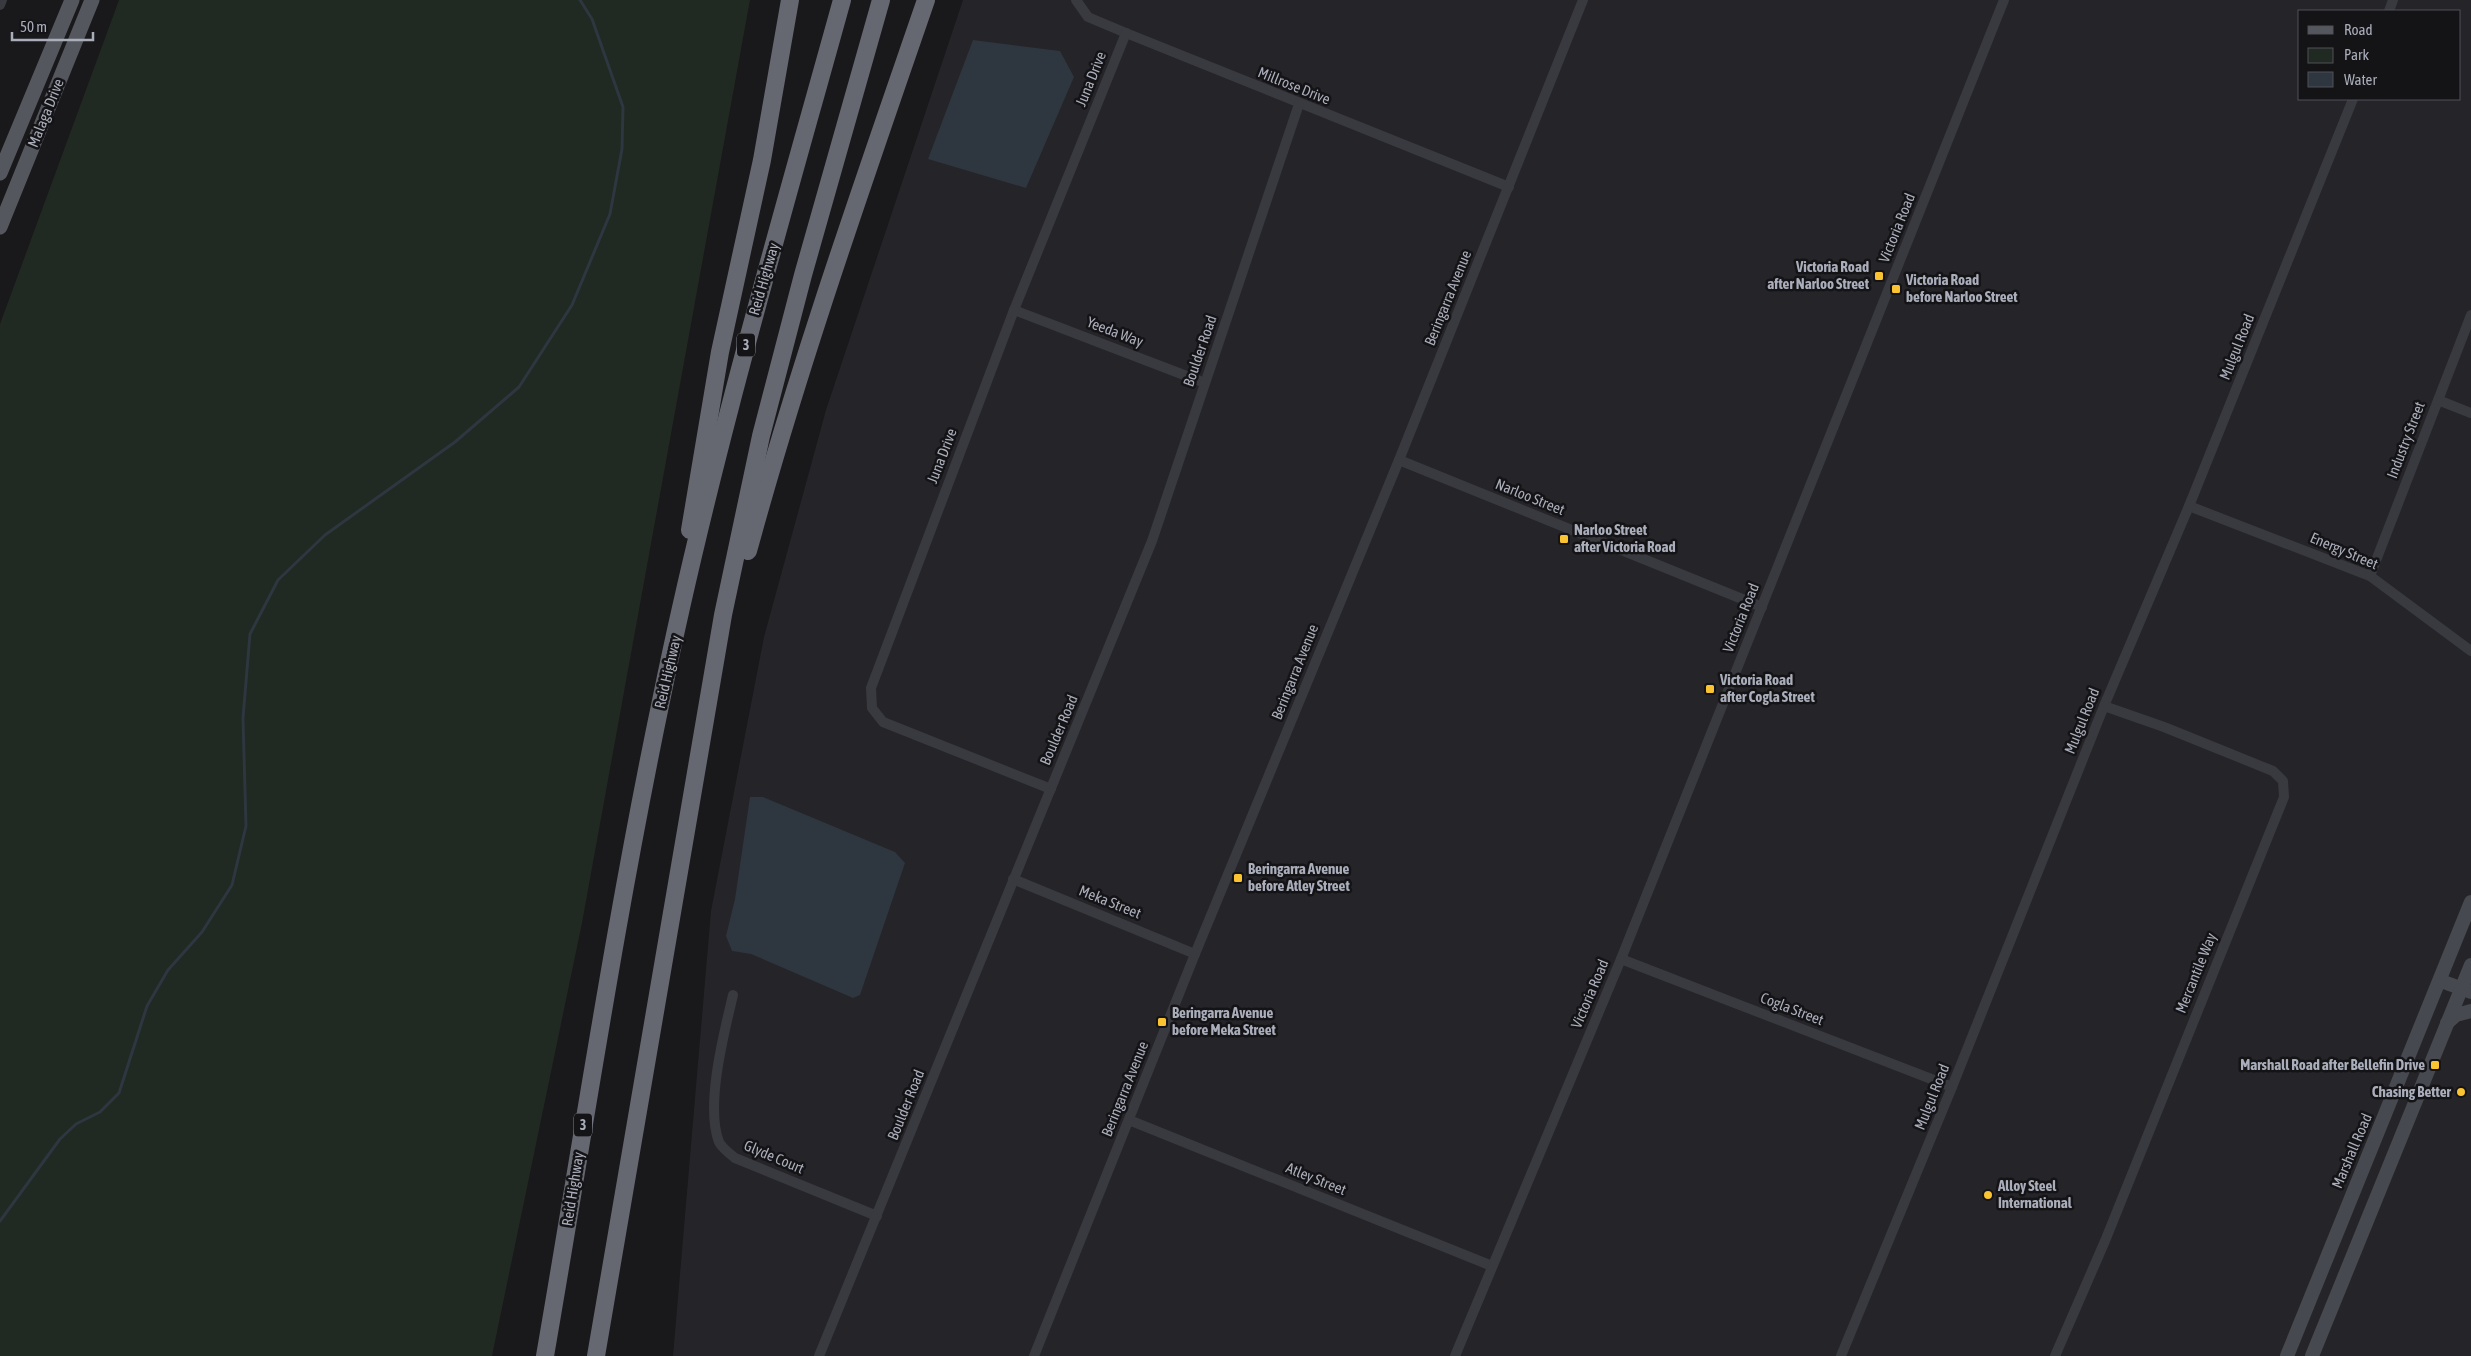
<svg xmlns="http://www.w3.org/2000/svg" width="2471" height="1356" font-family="'Asap Condensed',sans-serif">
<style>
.built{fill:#252428;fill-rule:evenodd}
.green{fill:#202922}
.water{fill:#2e3640}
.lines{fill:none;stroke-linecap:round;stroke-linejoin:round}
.stream{stroke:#2e3640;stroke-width:3}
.minor{stroke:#393a40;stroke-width:10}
.secondary{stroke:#474950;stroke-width:14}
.primary{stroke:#55575f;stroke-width:15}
.motorway{stroke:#656871;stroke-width:18}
.poi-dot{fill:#f9c332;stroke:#141316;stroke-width:2}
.labels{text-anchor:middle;stroke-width:5;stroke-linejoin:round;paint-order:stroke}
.shield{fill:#141316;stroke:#7d808a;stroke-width:1}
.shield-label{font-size:14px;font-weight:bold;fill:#aaaebb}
.street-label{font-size:15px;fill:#aaaebb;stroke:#141316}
.poi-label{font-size:15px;font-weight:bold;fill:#aaaebb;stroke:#141316;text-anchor:start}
</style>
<rect width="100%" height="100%" fill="#19181b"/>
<path class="built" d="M963 0H2471V1356H673L711 911 764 637 826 410ZM2300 11H2460V99H2300Z"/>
<path class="green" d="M119 0H750L582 923 492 1356H0V324Z"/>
<g class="water">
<path d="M973 40 1060 51 1074 77 1026 188 928 159Z"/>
<path d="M750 797H763L895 852 905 863 860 995 853 998 751 954 732 951 726 936 735 899Z"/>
</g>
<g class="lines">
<path class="stream" d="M0 1221 60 1139 76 1124 100 1112 119 1093 147 1006 168 970 202 932 232 885 246 826 243 718 250 634 278 580 325 535 455 442 519 387 572 305 610 214 622 149 623 107 592 19 580 0"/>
<g class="minor">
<path d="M1076 0 1088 17 1126 33 1509 187"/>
<path d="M0 5 2 0"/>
<path d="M2389 11 2393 0"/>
<path d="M1014 310 1205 383"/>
<path d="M2438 400 2471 413"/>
<path d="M1399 460 1762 607"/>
<path d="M2189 506 2370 576 2471 651"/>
<path d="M2370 576 2471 315"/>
<path d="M1051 789 883 722 872 708 871 688 1014 310 1126 33"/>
<path d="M1013 879 1195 954"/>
<path d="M1621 959 1952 1087"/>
<path d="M733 995C724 1033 705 1106 719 1142 722 1148 730 1154 735 1158L877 1216"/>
<path d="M1129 1120 1492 1266"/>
<path d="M819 1356 1152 541 1299 104"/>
<path d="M1034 1356 1195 954 1399 460 1583 0"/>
<path d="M1455 1356 1621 959 2004 0"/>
<path d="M1841 1356 1952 1087 2104 706 2189 506 2353 99"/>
<path d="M2055 1356 2105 1241 2284 797 2283 781 2273 771 2164 727 2104 706"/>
</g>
<g class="secondary">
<path d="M2441 981 2471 992"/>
<path d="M2447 1023 2456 1015 2471 1011"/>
<path d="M2287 1356 2471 902"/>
<path d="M2312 1356 2471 965"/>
</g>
<g class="primary">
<path d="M0 173 72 0"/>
<path d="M0 227 92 0"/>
</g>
<g class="motorway">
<path d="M690 530 720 352 762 160 790 0"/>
<path d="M748 551C799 364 863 183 926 0"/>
<path d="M545 1356C583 1136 616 915 662 696 710 461 778 231 842 0"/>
<path d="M596 1356 723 615 761 436 803 275 881 0"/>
</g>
</g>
<g class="poi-dot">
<rect x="1874" y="271" width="10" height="10" rx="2.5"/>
<rect x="1891" y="284" width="10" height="10" rx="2.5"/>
<rect x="1559" y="534" width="10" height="10" rx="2.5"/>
<rect x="1705" y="684" width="10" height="10" rx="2.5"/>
<rect x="1233" y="873" width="10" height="10" rx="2.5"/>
<rect x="1157" y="1017" width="10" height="10" rx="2.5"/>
<rect x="2430" y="1060" width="10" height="10" rx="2.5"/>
<circle cx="2461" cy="1092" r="5"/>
<circle cx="1988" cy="1195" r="5"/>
</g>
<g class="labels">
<g class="shield">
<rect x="737" y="333.5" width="18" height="23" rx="4"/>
<rect x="574" y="1113.5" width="18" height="23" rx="4"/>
</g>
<g class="shield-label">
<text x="746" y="350">3</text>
<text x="583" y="1130">3</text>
</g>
<g class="street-label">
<text transform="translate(1091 79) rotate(-68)" y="5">Juna Drive</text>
<text transform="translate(1294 86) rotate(22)" y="5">Millrose Drive</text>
<text transform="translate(46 113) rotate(-68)" y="5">Malaga Drive</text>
<text transform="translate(1897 228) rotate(-68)" y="5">Victoria Road</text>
<text transform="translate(764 279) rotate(-74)" y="5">Reid Highway</text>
<text transform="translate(1448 298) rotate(-68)" y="5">Beringarra Avenue</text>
<text transform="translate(1115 332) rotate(21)" y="5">Yeeda Way</text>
<text transform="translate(2237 347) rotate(-68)" y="5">Mulgul Road</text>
<text transform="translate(1200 351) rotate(-71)" y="5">Boulder Road</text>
<text transform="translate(2406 440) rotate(-69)" y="5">Industry Street</text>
<text transform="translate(942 456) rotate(-69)" y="5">Juna Drive</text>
<text transform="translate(1530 497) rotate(22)" y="5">Narloo Street</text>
<text transform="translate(2344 551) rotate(23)" y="5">Energy Street</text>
<text transform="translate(1741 618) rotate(-68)" y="5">Victoria Road</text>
<text transform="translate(668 672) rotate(-77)" y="5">Reid Highway</text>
<text transform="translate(1295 672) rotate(-68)" y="5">Beringarra Avenue</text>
<text transform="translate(2082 721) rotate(-68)" y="5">Mulgul Road</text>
<text transform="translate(1059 730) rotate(-67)" y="5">Boulder Road</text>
<text transform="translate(1110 902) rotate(22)" y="5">Meka Street</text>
<text transform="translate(2196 973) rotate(-68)" y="5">Mercantile Way</text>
<text transform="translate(1590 994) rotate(-67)" y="5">Victoria Road</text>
<text transform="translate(1792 1009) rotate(21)" y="5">Cogla Street</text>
<text transform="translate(1125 1089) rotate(-68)" y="5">Beringarra Avenue</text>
<text transform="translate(1932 1097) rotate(-68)" y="5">Mulgul Road</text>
<text transform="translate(906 1105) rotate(-68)" y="5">Boulder Road</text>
<text transform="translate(2352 1151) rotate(-67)" y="5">Marshall Road</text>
<text transform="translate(774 1157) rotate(23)" y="5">Glyde Court</text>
<text transform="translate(1316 1179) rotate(22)" y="5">Atley Street</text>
<text transform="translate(573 1189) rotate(-81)" y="5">Reid Highway</text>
</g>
<g class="poi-label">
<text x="1869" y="272" text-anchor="end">Victoria Road<tspan x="1869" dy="17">after Narloo Street</tspan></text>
<text x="1906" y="285">Victoria Road<tspan x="1906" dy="17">before Narloo Street</tspan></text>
<text x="1574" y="535">Narloo Street<tspan x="1574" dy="17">after Victoria Road</tspan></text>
<text x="1720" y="685">Victoria Road<tspan x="1720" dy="17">after Cogla Street</tspan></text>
<text x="1248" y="874">Beringarra Avenue<tspan x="1248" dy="17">before Atley Street</tspan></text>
<text x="1172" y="1018">Beringarra Avenue<tspan x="1172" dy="17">before Meka Street</tspan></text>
<text x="2425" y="1070" text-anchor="end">Marshall Road after Bellefin Drive</text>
<text x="2451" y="1097" text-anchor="end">Chasing Better</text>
<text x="1998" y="1191">Alloy Steel<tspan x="1998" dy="17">International</tspan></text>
</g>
</g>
<rect x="2298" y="10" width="162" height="90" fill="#141316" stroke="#505158"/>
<rect x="2308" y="26" width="25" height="8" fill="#55575f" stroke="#505158"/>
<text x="2344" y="35" font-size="15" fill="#aaaebb">Road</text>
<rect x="2308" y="48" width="25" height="15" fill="#202922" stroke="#505158"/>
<text x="2344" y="60" font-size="15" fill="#aaaebb">Park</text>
<rect x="2308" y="72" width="25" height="15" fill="#2e3640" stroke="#505158"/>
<text x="2344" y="85" font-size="15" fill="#aaaebb">Water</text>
<path d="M12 32v8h81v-8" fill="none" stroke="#aaaebb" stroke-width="2.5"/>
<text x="20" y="32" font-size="15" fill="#aaaebb" stroke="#141316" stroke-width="4" paint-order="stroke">50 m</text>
</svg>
